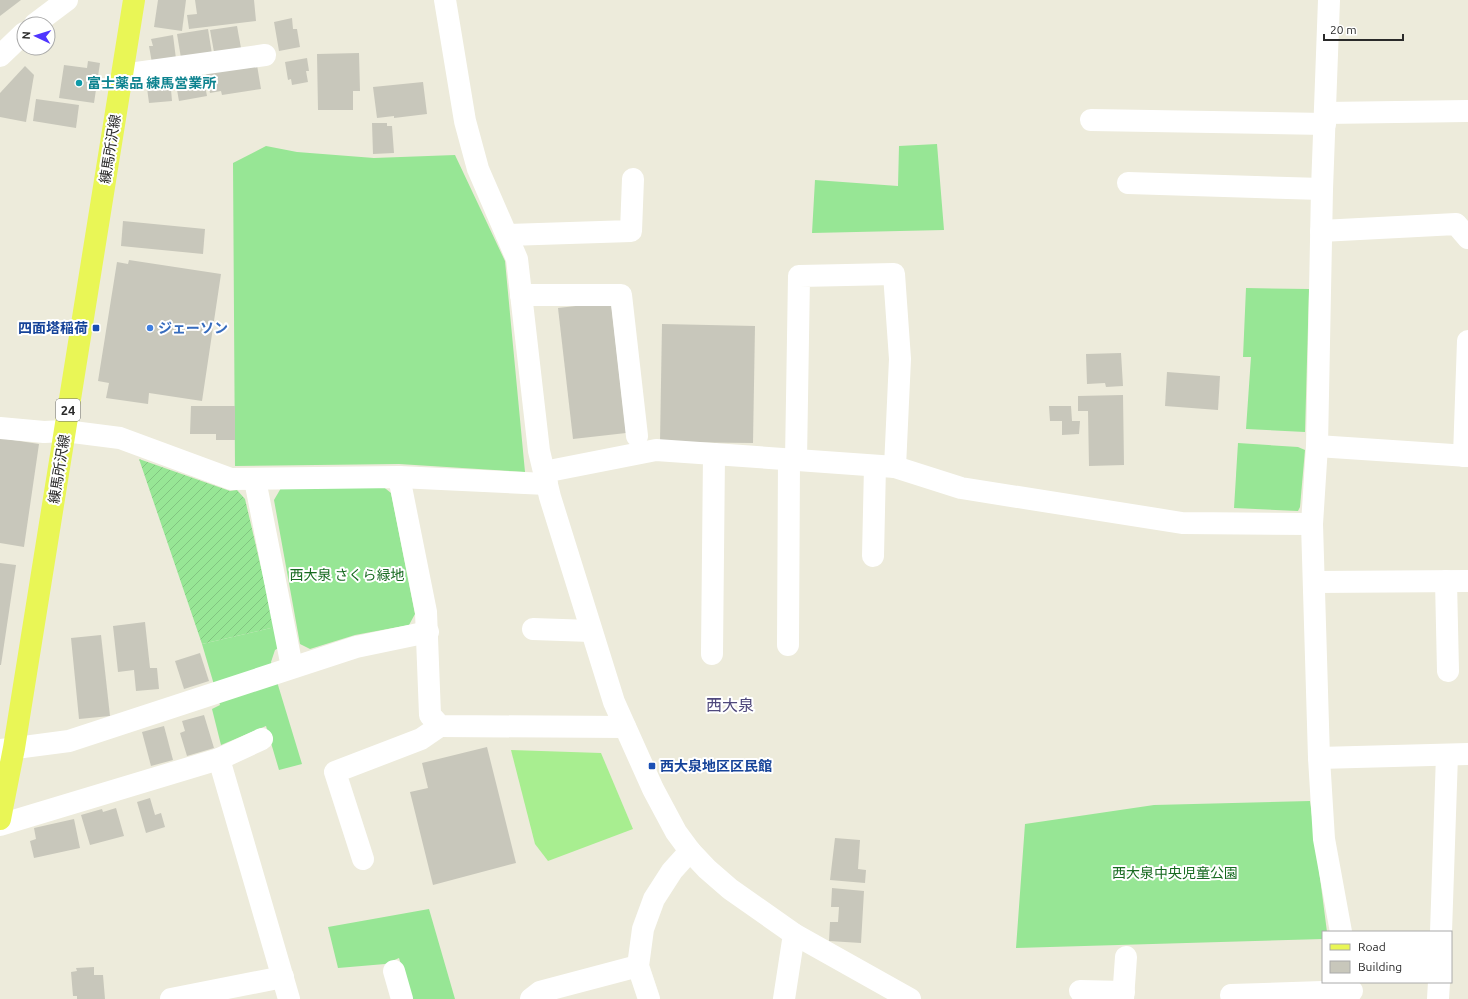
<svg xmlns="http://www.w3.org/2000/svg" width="1468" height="999" font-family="Ubuntu,'Noto Sans JP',sans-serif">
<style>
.grass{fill:#97e695}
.garden{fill:url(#garden-furrows)}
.pitch{fill:#a8ee90}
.building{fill:#c8c7bb}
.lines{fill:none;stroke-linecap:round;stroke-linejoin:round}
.minor{stroke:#fff;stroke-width:22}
.major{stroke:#e9f656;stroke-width:22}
.culture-dot{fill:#0f9aa8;stroke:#fff;stroke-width:1.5}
.transit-dot{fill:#1a4fb4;stroke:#fff;stroke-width:1.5}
.shop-dot{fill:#3f7fe0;stroke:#fff;stroke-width:1.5}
.labels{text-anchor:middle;stroke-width:4;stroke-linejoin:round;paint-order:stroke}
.shield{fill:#fff;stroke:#6a6a6a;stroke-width:1}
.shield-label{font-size:13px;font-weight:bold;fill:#2a2a2a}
.culture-label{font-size:14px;font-weight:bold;fill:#0d838f;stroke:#fff;text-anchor:start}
.street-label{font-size:14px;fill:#2a2a2a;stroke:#fff}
.transit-label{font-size:14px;font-weight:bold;fill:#164399;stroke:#fff;text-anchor:end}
.shop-label{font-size:14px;font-weight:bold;fill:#366cbe;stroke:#fff;text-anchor:start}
.park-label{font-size:14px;fill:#176a20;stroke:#fff}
.quarter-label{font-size:16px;fill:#4f487c;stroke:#fff}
</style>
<defs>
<pattern id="garden-furrows" width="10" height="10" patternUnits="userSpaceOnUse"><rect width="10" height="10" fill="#97e695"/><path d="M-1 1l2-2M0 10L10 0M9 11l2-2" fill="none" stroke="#82c581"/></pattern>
</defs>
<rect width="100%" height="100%" fill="#edebdb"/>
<g class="grass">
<path d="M937 144 944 230 812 233 815 180 898 186 899 146Z"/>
<path d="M266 146 297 152 374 158 455 155 505 261 525 472 399 464 235 466 233 163Z"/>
<path d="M1246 288 1309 289 1305 432 1246 429 1251 357H1243Z"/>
<path d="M1238 443 1298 447 1305 450 1300 507 1298 511 1234 508Z"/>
<path d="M381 485 391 493 415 614 409 625 355 635 310 649 300 644 274 500 281 488Z"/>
<path d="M275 627 280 647 275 650 271 662 302 764 279 770 266 726 221 745 212 709 220 705 202 644Z"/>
<path d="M1310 801 1327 932H1323V939L1016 948 1025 824 1154 805Z"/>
<path d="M429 909 455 999H412L399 958 385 964 338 968 328 927Z"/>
</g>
<path class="garden" d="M139 459 230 491 237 490 245 499 275 627 202 644Z"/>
<path class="pitch" d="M511 750 601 753 633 829 548 861 535 844Z"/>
<g class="building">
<path d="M0 0H21L0 16Z"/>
<path d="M158 0H186L182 31 154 27Z"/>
<path d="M195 0H254L256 21 189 29 187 15 197 14Z"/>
<path d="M292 18 293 29H297L300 47 279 51 274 22Z"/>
<path d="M237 26 241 48 214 52 210 30Z"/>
<path d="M208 29 212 54 181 58 177 34Z"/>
<path d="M173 35 176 59 152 63 149 46H153L151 39Z"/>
<path d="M359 53 360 91H353V110H318L317 54Z"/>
<path d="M307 58 309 71H306L308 82 292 85 291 79 288 80 285 62Z"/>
<path d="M88 61 100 63 94 103 59 98 64 65 87 68Z"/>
<path d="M257 65 261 89 222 95 221 91 210 93 206 73Z"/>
<path d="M25 66 34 75 26 122 0 117V93Z"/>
<path d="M203 74 207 96 179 101 175 79Z"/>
<path d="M170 78 172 101 149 103 146 80Z"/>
<path d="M423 82 427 114 394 118V116L377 118 373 87Z"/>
<path d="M36 99 79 105 76 128 33 121Z"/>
<path d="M372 123H387V126H392L394 153 373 154Z"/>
<path d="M123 221 205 229 203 254 121 246Z"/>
<path d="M129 260 221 274 202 401 149 393 148 404 106 398 109 383 98 381 117 262 128 264Z"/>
<path d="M611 302 626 433 573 439 558 308Z"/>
<path d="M662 324 755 326 753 443 660 442Z"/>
<path d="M1121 353 1123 386 1106 387 1105 383 1087 384 1086 354Z"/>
<path d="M1167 372 1220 376 1218 410 1165 406Z"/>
<path d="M1123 395 1124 465 1089 466 1088 411H1078V396Z"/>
<path d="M191 406H235V440H216V434H190Z"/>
<path d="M1049 406H1071L1072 421H1080L1079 434 1062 435V421H1050Z"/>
<path d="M0 438 39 444 24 547 0 543Z"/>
<path d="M0 563 16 565 1 665H0Z"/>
<path d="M145 622 150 668H157L159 689 136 691 134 670 118 672 113 626Z"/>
<path d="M101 635 110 716 79 719 71 638Z"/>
<path d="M200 653 209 681 184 689 175 661Z"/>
<path d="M204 715 214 748 187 756 180 733 185 731 182 721Z"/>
<path d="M164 726 173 760 151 766 142 732Z"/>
<path d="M487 747 516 863 433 885 410 792 428 788 422 763Z"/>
<path d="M150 798 155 815 161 813 165 827 146 833 137 802Z"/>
<path d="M116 808 124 836 90 845 81 815 102 809 103 812Z"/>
<path d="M74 819 80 848 34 858 30 841 36 839 34 828Z"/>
<path d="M835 838 860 840 858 869 866 870 865 883 830 880Z"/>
<path d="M832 888 864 891 861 943 829 941 830 922H838L839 907H831Z"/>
<path d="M94 967V975H103L105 999H77V996H73L71 972 77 971 76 968Z"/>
</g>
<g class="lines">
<g class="minor">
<path d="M445 0 465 121 478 169 517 259 539 451 550 497 614 702 653 789 676 832 690 851 707 869 730 889 794 934 910 999"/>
<path d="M1329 0 1322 189 1317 446 1312 524 1319 758 1324 839 1341 932"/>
<path d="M35 24 67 0"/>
<path d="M0 56 24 33"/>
<path d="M122 75 265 55"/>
<path d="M1325 113 1468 111"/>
<path d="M1091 120 1325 124"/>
<path d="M1128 183 1322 189"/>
<path d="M1321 231 1456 224 1468 238"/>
<path d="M507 235 631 231 633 179"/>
<path d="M521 295H621L637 436"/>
<path d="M0 428 44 432 65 431 120 438 231 479 399 477 547 484"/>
<path d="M1317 446 1468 456"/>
<path d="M1464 456 1468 341"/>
<path d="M796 460 799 276 894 274 900 359 895 467"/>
<path d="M544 472 656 450 714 454 895 467 961 488 1182 523 1312 524"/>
<path d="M399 477 426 612 430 715 440 726 625 727"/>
<path d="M255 480 292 667"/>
<path d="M873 556 875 466"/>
<path d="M1446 581 1448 671"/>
<path d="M1314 582 1468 581"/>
<path d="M533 629 591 631"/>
<path d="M788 645 789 460"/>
<path d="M712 654 714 454"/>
<path d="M0 750 69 741 356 647 428 632"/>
<path d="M1319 758 1468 754"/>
<path d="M219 759 289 999"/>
<path d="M0 825 219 759 262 739"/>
<path d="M363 859 335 772 421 739 440 726"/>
<path d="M1441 932 1447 755"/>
<path d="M394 971 402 999"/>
<path d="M1080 991 1124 992"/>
<path d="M1231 995 1352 991"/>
<path d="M171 999 283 977"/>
<path d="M531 999 540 992 638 966"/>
<path d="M649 999 638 966 643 929 654 899 672 871 690 851"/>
<path d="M784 999 794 934"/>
<path d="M1123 999 1126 957"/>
<path d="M1438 999 1439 982"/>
</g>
<path class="major" d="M0 819 14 748 134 0"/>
</g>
<circle class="culture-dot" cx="79" cy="83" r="4"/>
<g class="transit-dot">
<rect x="92" y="324" width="8" height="8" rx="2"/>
<rect x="648" y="762" width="8" height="8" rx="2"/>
</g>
<circle class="shop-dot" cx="150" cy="328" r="4"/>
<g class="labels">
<rect class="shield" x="56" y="399" width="24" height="22" rx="3"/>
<g class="shield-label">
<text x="68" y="415">24</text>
</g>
<g class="culture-label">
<text x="87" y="88">富士薬品 練馬営業所</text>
</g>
<g class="street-label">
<text transform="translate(110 149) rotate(-81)" y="5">練馬所沢線</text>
<text transform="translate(59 469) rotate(-81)" y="5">練馬所沢線</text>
</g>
<g class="transit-label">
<text x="88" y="333">四面塔稲荷</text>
<text x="660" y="771" text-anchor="start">西大泉地区区民館</text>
</g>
<g class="shop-label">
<text x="158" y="333">ジェーソン</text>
</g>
<g class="park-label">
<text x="347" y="580">西大泉 さくら緑地</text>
<text x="1175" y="878">西大泉中央児童公園</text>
</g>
<g class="quarter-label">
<text x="730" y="711">西大泉</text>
</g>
</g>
<rect x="1322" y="931" width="130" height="52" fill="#ffffff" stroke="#aaaaaa"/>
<rect x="1330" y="944" width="20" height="6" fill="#e9f656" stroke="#aaaaaa"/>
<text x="1358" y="951" font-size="12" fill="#2a2a2a">Road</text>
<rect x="1330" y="961" width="20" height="12" fill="#c8c7bb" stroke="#aaaaaa"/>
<text x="1358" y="971" font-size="12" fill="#2a2a2a">Building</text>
<g transform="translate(36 36) rotate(274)"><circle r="19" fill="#ffffff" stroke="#aaaaaa"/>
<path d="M0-3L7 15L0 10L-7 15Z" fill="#4f35ff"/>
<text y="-6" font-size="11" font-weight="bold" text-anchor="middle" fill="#2a2a2a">N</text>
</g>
<path d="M1324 34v6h79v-6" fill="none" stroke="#2a2a2a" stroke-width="2"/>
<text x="1330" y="34" font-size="12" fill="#2a2a2a" stroke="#ffffff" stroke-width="3" paint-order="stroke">20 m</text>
</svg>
